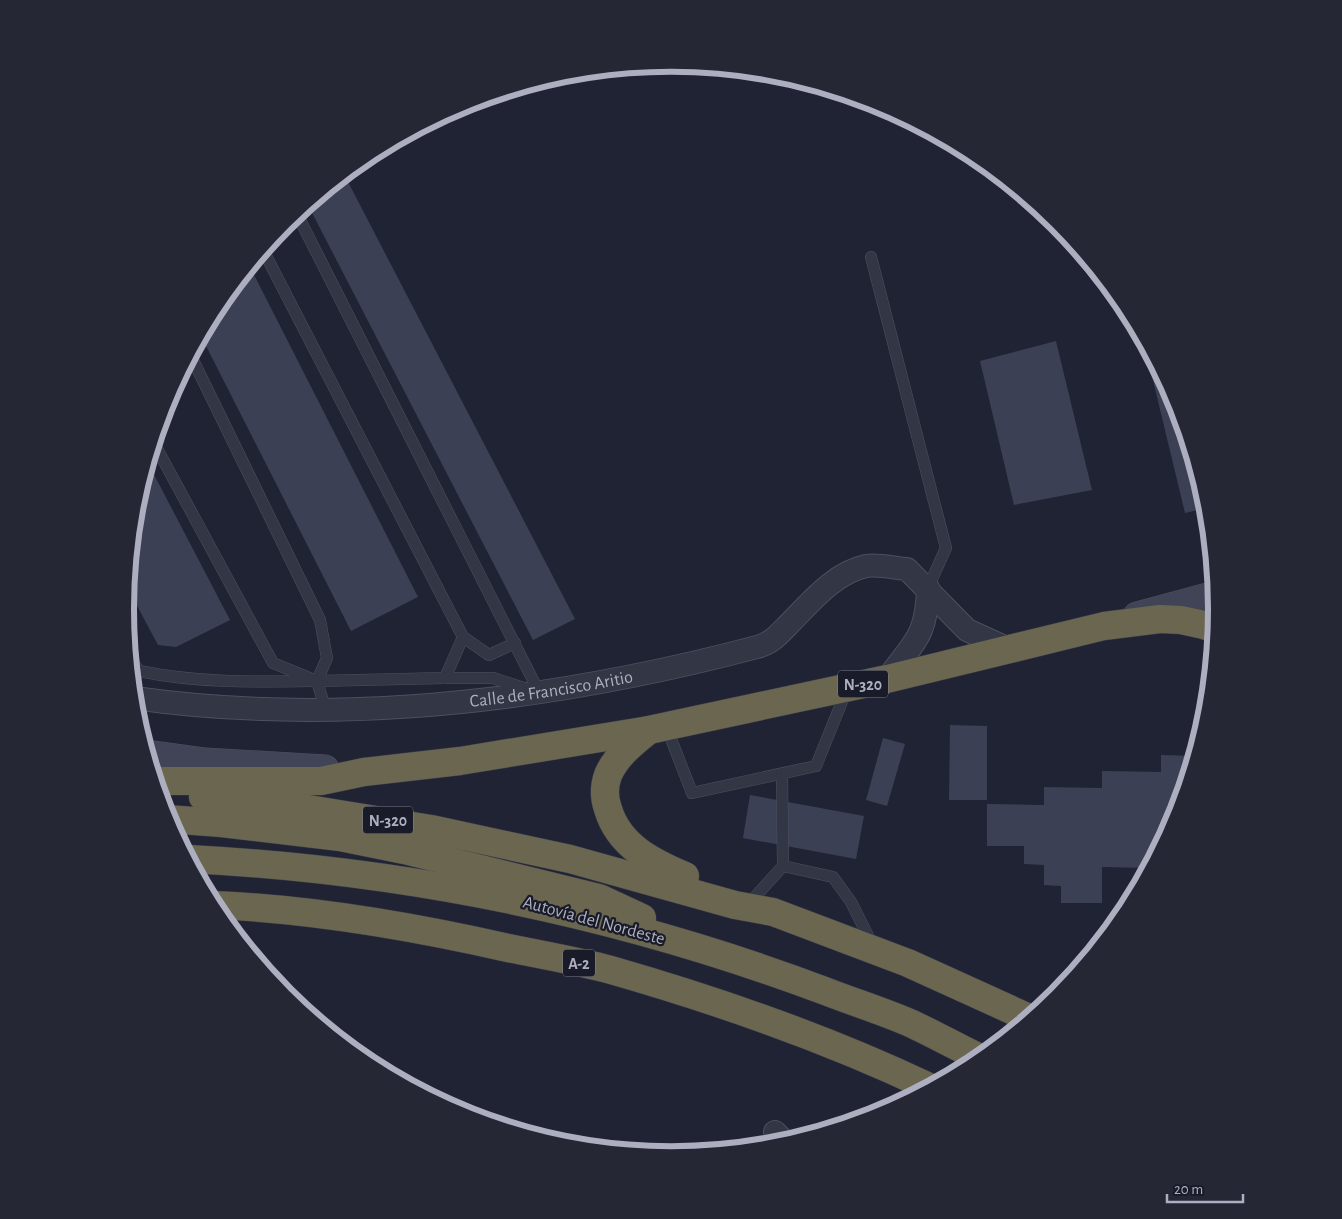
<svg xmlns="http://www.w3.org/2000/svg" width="1342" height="1219" font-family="'Alegreya Sans',sans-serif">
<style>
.building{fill:#3c4054}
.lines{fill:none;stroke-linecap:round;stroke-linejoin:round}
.lane-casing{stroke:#4d505f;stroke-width:12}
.street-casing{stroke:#4d505f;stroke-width:24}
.secondary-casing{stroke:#4d505f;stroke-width:29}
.highway-casing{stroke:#3a3d4c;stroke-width:29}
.lane{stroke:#333644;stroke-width:11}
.street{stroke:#333644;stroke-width:22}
.secondary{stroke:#414457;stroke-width:28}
.highway{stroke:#6a6650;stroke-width:28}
.labels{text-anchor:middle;stroke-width:4.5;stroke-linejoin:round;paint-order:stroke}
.shield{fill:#191b28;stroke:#818393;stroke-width:1}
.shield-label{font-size:16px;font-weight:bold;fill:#adafc1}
.street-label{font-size:18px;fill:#adafc1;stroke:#191b28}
.rim{fill:none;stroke:#adafc1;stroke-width:6}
</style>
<rect width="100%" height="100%" fill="#202333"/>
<g class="building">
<path d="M346 178 575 619 533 640 308 205 330 187Z"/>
<path d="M250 267 418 597 351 631 201 336 217 306Z"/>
<path d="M1056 341 1092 490 1014 505 980 361Z"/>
<path d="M1144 343 1175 401 1207 508 1185 513Z"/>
<path d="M148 463 230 620 176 647 158 645 127 587 136 503Z"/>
<path d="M950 725 987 726V800H949Z"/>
<path d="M883 738 905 744 887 806 866 800Z"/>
<path d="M1161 755 1194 756 1175 819 1149 868 1102 867V903H1061V886L1044 885V865L1024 864V846H987V804L1044 805V787L1102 788V771L1161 772Z"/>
<path d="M750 795 864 816 856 859 743 838Z"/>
</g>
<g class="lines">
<g class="lane-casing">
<g id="lane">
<path d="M297 214 539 692"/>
<path d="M263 250 463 637 489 655 515 643"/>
<path d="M871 257 946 548 928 588"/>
<path d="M191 356 320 620 327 658 317 681 445 678 463 637"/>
<path d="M154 443 273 663 317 681"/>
<path d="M130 658 139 671C198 683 251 682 311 681"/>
<path d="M445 678H493L527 689"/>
<path d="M317 681 325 708"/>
<path d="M666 726 692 793 816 766 847 689"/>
<path d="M782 774 783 866"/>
<path d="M753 899 783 866 833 877 851 902 873 946"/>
</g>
</g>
<g class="street-casing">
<g id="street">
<path d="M887 679C913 643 927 637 928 588"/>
<path id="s1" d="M134 698C341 727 556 700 757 647 772 643 779 634 789 624 811 602 834 573 866 566 878 564 895 568 907 569L967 630 1011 650"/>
<path d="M775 1132 785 1142"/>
</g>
</g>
<g class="secondary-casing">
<g id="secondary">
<path d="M1137 616 1215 595"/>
<path d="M147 754 205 762 325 769"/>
</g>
</g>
<g class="highway-casing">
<g id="highway">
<path d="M649 730C634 742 616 756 608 775 604 786 604 798 608 809 619 846 652 862 685 876"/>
<path d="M155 781H321L364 772 460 761 649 730 887 679 1104 626 1160 619 1181 620 1204 625 1215 629"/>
<path d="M203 797 272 803 431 829 570 859 735 905 773 912 908 963 1029 1018"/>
<path d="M167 819 221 823 340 837 404 850 599 898 642 918"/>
<path d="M189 859C407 870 620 914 825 991 853 1002 882 1011 910 1023 934 1034 957 1047 980 1058"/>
<path d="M213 905C312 909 411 926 508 948 542 955 577 961 611 970 719 1001 828 1039 929 1087"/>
</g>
</g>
<use href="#lane" class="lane"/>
<use href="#street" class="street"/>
<use href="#secondary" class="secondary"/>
<use href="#highway" class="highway"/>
</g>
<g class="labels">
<g class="shield">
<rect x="838" y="670.5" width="50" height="27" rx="4"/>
<rect x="363" y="806.5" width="50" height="27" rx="4"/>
<rect x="563" y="949.5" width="32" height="27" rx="4"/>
</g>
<g class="shield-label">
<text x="863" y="690">N-320</text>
<text x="388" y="826">N-320</text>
<text x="579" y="969">A-2</text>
</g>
<g class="street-label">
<text dy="6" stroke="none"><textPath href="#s1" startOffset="419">Calle de Francisco Aritio</textPath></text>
<text transform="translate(594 920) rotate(15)" y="6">Autovía del Nordeste</text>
</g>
</g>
<path d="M0 0H1342V1219H0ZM134 609a537 537 0 1 1 1074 0a537 537 0 1 1-1074 0Z" fill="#252734" fill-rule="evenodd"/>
<path class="rim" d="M134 609a537 537 0 1 1 1074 0a537 537 0 1 1-1074 0Z"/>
<path d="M1167 1194v8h76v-8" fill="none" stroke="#adafc1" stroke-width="2.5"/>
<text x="1174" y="1194" font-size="15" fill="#adafc1" stroke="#191b28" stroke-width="4" paint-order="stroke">20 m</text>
</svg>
